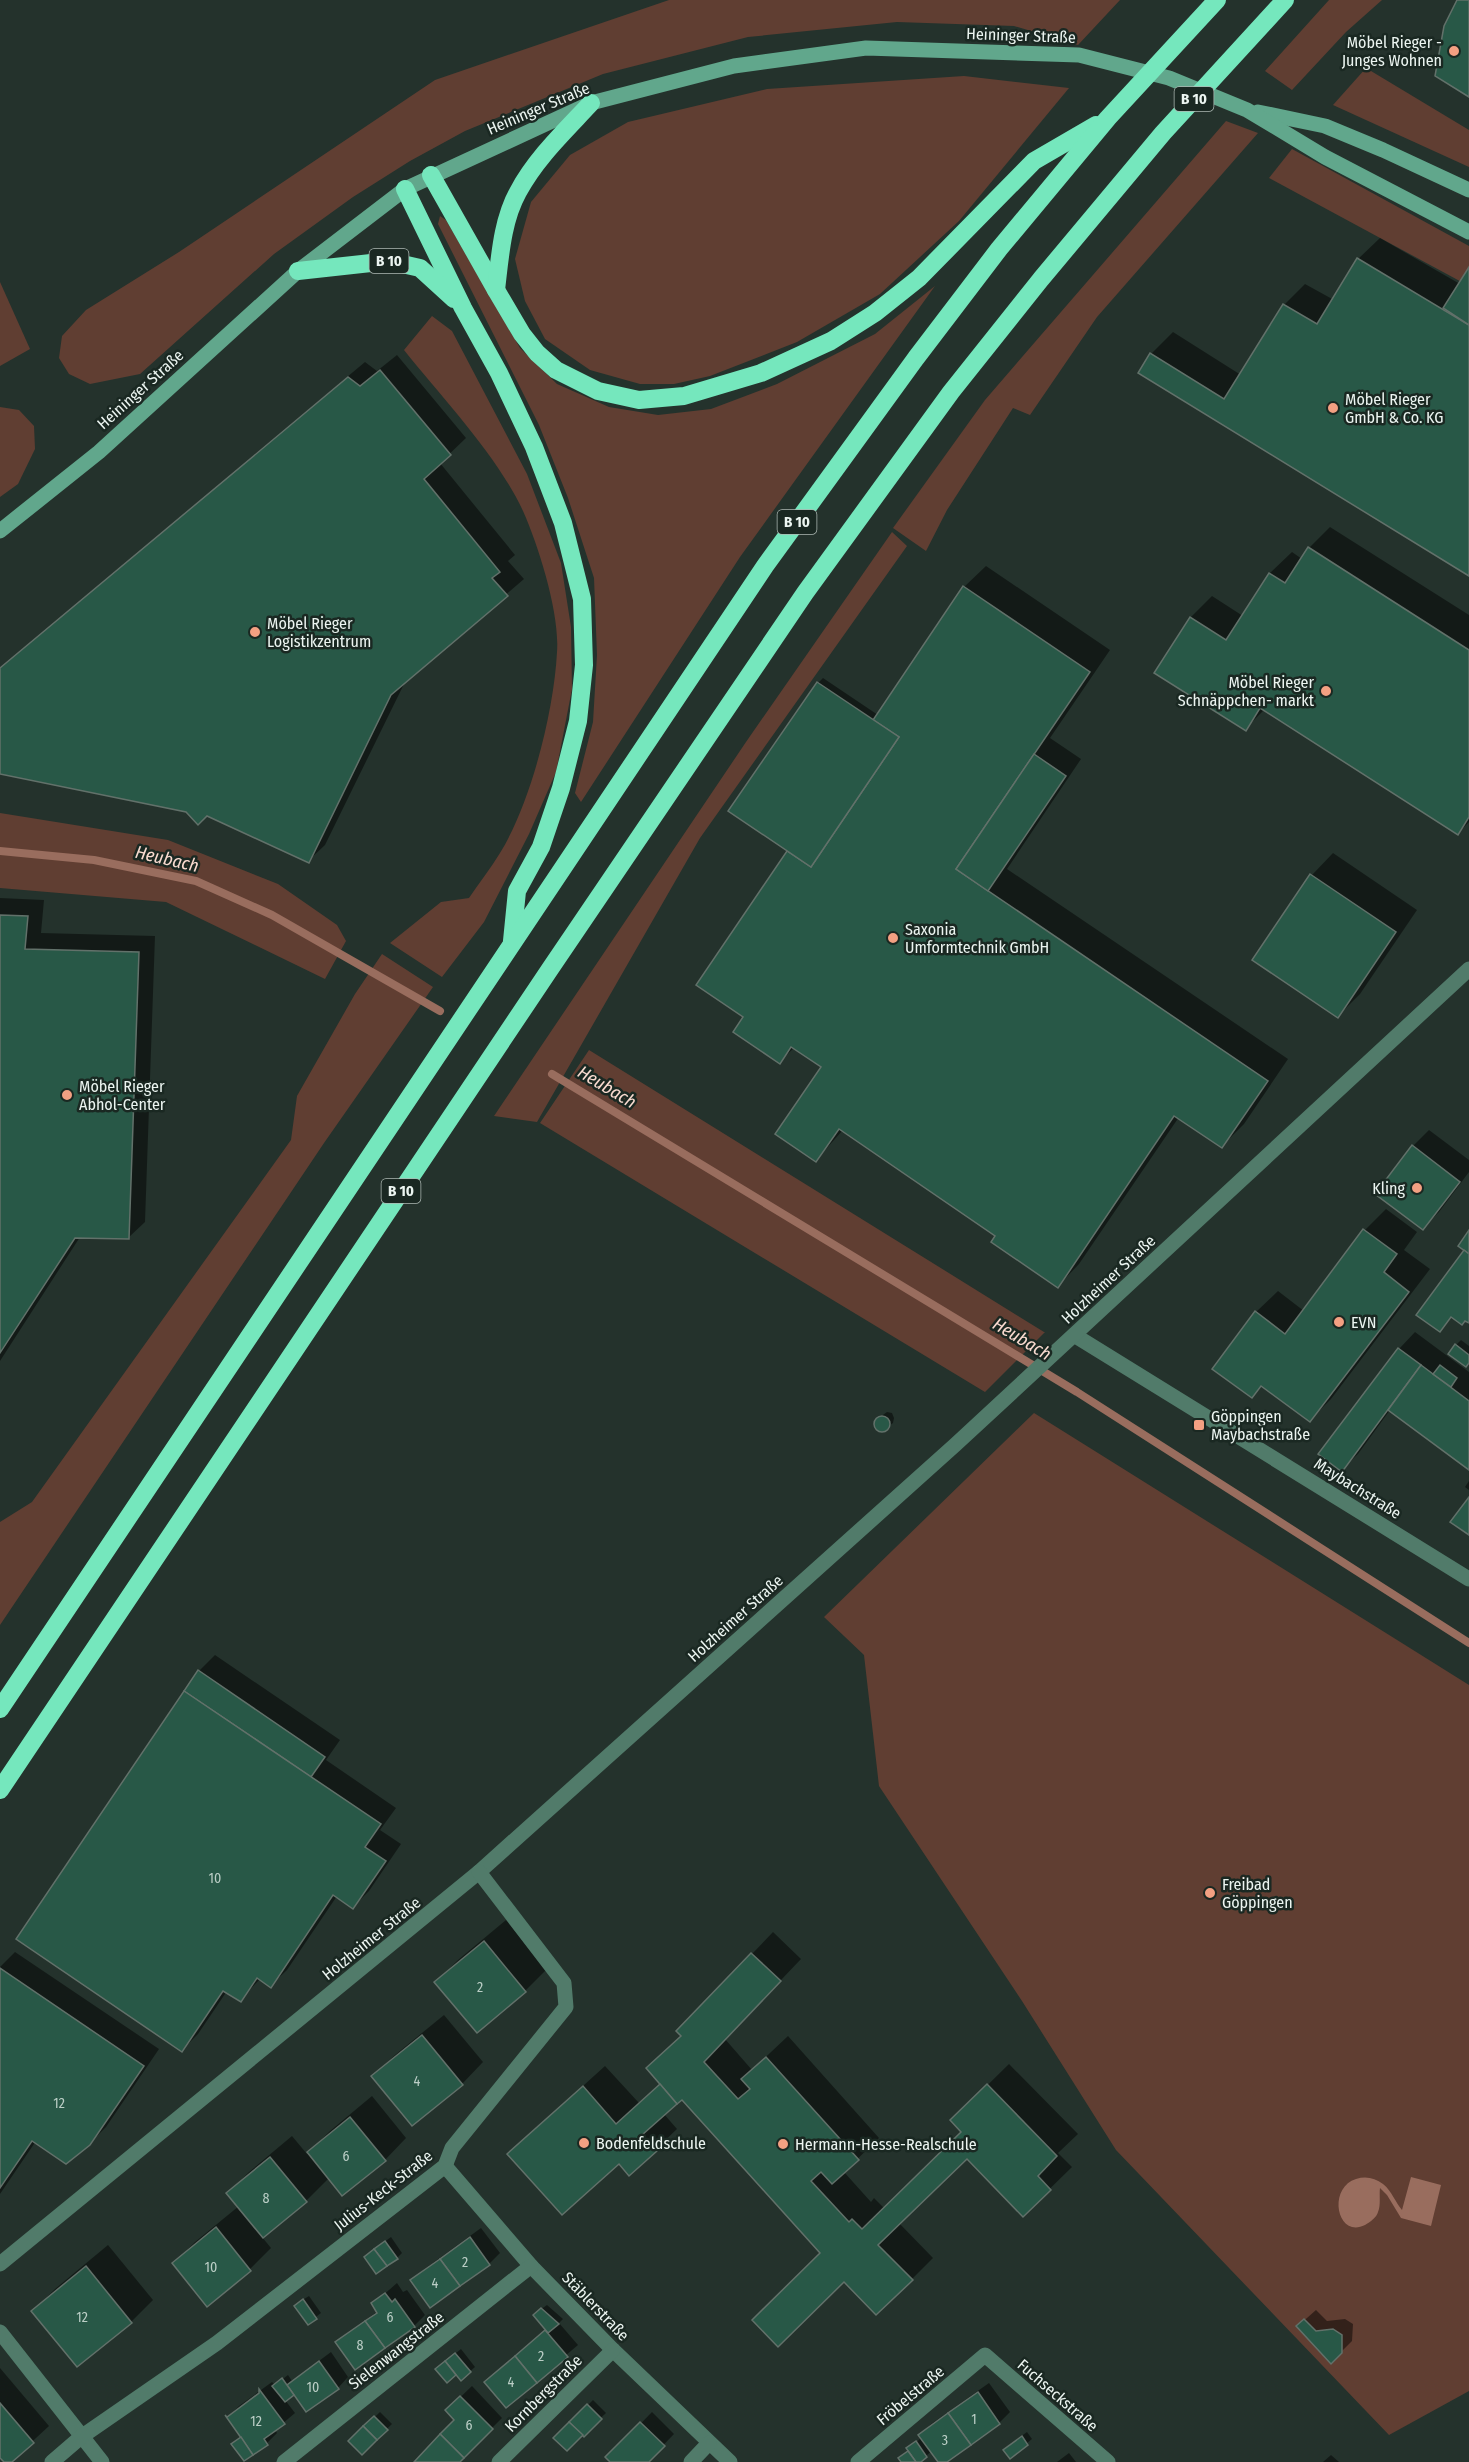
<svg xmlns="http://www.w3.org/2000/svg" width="1469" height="2462" font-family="'Fira Sans Condensed',sans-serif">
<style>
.green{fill:#603e32}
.water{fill:#996d5e}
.shadow{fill:#0007}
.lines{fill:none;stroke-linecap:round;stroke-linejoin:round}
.stream{stroke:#996d5e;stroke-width:8}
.building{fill:#285847;stroke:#62716a;stroke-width:1.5}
.street{stroke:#517b6a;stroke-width:15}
.secondary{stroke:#61a78c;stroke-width:15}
.highway{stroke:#75e7bd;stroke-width:18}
.poi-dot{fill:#f3a082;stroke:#1a2822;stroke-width:2}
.labels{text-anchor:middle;stroke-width:5;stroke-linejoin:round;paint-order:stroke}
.number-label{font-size:14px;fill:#bbcec6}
.shield{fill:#1a2822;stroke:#adb8b3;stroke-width:1.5}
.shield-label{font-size:15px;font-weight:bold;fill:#ecf5f1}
.street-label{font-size:16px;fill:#ecf5f1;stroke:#1a2822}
.poi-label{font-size:16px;fill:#ecf5f1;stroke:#1a2822;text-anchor:start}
.water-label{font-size:18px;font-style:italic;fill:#f9dbd0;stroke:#1a2822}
</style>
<rect width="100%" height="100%" fill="#24322c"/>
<g class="green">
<path d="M669 0H1120L1078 45 1014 26 897 22 748 37 603 74 465 131 410 161 353 197 274 254 140 374 90 384 69 374 59 358 62 336 86 310 179 252 435 80Z"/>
<path d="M1329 0H1382L1346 32 1292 90 1265 71Z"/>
<path d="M1366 68 1469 130V167L1333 105Z"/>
<path d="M964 76 1069 88 959 221 880 294 797 342 710 376 674 384H640L590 370 545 339 525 301 515 259 531 202 570 155 628 122 767 89Z"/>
<path d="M1226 121 1258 133 1097 317 1030 415 1013 408 947 510 926 551 893 528 985 400Z"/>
<path d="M1292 149 1469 246V286L1269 178Z"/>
<path d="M440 216 446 220 520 348 557 384 609 407 658 415 711 409 777 384 875 334 935 286 740 557 581 802 575 793 593 722 597 655 594 578 568 498 539 425 438 224Z"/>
<path d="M0 282 30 349 0 366Z"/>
<path d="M432 316 452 331 527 474 561 563 571 627 572 689 556 772 529 834 484 922 442 977 390 943 441 902 469 898C479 883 491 868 500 853 531 803 554 711 557 652 560 614 539 547 523 511 497 455 443 399 404 350Z"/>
<path d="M0 407 19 410 34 426 35 449 18 484 0 497Z"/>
<path d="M892 532 907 546 700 838 537 1122 494 1116 746 742Z"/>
<path d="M0 813 168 840 278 884 337 925 346 941 325 979 166 902 0 888Z"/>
<path d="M382 954 433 987 324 1143 0 1625V1522L32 1502 291 1140 297 1096 355 994Z"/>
<path d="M589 1050 1044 1332H1045L985 1392 540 1123Z"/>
<path d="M1034 1413 1469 1685V2391L1389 2435 1116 2150 1022 2001 879 1786 864 1655 824 1617Z"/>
</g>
<path class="water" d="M1411 2177 1441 2185 1431 2226 1401 2218 1387 2195 1380 2188C1379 2195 1381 2205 1378 2212 1377 2217 1370 2222 1365 2225 1337 2239 1327 2188 1356 2179 1366 2176 1375 2178 1383 2184 1392 2191 1395 2202 1402 2210Z"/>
<g class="shadow">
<path d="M1380 238 1460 284 1469 270V574L1151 354 1173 332 1241 375 1284 305 1305 284 1334 300 1358 259Z"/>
<path d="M397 355 466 438 440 463 515 555 508 561 524 579 405 682 325 845 308 861 207 814 0 772V667L365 362 377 371Z"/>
<path d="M1330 527 1469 615V822L1458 833 1264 710 1245 729 1156 672 1191 617 1212 596 1243 616 1270 573 1292 552 1302 559 1309 548Z"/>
<path d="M986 566 1110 650 1050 738 1081 759 1007 869 1288 1059 1244 1124 1222 1146 1179 1117 1079 1264 1058 1286 997 1235 843 1130 816 1160 823 1067 794 1048 779 1062 745 1016 790 851 818 683 823 678 878 715 964 587Z"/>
<path d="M1333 853 1417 910 1360 994 1338 1016 1254 960 1312 875Z"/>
<path d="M0 898 44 900 41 933 155 936 145 1222 128 1238 80 1237 0 1361Z"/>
<path d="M1429 1130 1469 1160V1172L1439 1212 1423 1228 1413 1146Z"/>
<path d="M1386 1209 1417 1232 1404 1250 1430 1269 1331 1399 1310 1420 1263 1385 1252 1396 1256 1312 1278 1291 1304 1311 1365 1230Z"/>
<path d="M1415 1332 1469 1372V1469L1390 1410 1358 1454 1341 1470 1320 1454 1399 1349Z"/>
<path d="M1461 1340 1469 1346V1362L1456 1345Z"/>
<path d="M887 1412 892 1413 894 1418 893 1423 882 1431 877 1430 875 1425 876 1420Z"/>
<path d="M1469 1481V1490L1465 1487Z"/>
<path d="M215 1655 340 1740 326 1760 396 1808 380 1830 401 1844 369 1891 353 1907 337 1896 287 1970 270 1986 260 1979 240 2000 227 1991 198 2034 182 2050 199 1671Z"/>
<path d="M506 1920 546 1970 525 1991 436 1982 458 1960Z"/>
<path d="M773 1932 801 1959 725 2039 752 2070 788 2036 879 2138 844 2172 871 2202 874 2198 885 2209 963 2132 952 2120 1009 2064 1078 2134 1058 2153 1072 2167 1023 2215 967 2156 899 2223 933 2258 912 2279 821 2253 682 2098 664 2114 677 2129 655 2150 619 2162 531 2133 605 2066 639 2103 661 2083 682 2035 678 2031Z"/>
<path d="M15 1952 159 2049 106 2127 89 2144 36 2141 0 2194V1967Z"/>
<path d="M444 2015 483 2062 462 2084 373 2076 395 2055Z"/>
<path d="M372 2096 406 2138 385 2160 329 2178 306 2201 262 2237 271 2248 250 2269 174 2263 195 2242 239 2206 228 2193 249 2172 292 2136 307 2154 330 2131Z"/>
<path d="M481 2228 500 2253 489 2264 412 2280 423 2270Z"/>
<path d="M391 2237 402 2253 397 2258 371 2252Z"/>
<path d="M108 2245 153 2300 131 2322 78 2365 33 2311 55 2289Z"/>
<path d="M397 2283 403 2292 407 2290 425 2315 414 2326 356 2368 337 2342 348 2332 378 2311 373 2304Z"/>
<path d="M309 2296 321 2313 308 2323 301 2301Z"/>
<path d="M547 2305 563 2319 559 2323 578 2345 506 2406 486 2382 547 2329 540 2310Z"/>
<path d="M1316 2310 1327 2321 1345 2319 1353 2324 1352 2341 1331 2362 1298 2326Z"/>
<path d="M461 2349 475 2367 461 2379 456 2373 447 2381 442 2364Z"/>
<path d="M331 2352 348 2377 338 2388 295 2393 285 2400 295 2413 275 2430 277 2433 267 2443 233 2444 242 2436 228 2417 239 2406 272 2382 275 2385 288 2375 292 2381Z"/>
<path d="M0 2368 49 2426 10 2462H6L0 2455Z"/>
<path d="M989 2383 1010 2412 999 2423 944 2462H940L932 2451 922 2459V2462H903L900 2458 922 2437 920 2435 931 2424Z"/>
<path d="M472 2386 502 2418 458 2462H416L456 2420 447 2410Z"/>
<path d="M593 2400 606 2413 567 2449 555 2438Z"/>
<path d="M380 2412 392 2424 362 2453 350 2441Z"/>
<path d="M652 2412 674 2434 647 2462H612L608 2457Z"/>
<path d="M1027 2432 1032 2439 1010 2457 1009 2445Z"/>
<path d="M1069 2453 1076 2462H1057Z"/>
<path d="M1331 2455 1339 2462H1323Z"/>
</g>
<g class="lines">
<g class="stream">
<path d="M0 851 94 860 196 881 272 915 440 1011"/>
<path d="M552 1074 1077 1392 1469 1643"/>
</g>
</g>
<g class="building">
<path d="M1457 0H1469V97L1435 76 1444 26Z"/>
<path d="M1357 258 1469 325V576L1138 373 1150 353 1224 399 1283 304 1317 324Z"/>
<path d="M1469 267V325L1443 308Z"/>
<path d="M380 370 451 455 424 479 500 572 492 578 508 596 391 695 309 863 207 816 198 825 186 812 0 774V668L348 377 360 386Z"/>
<path d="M1308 547 1469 650V817L1458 835 1260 708 1246 731 1154 673 1190 617 1226 640 1269 573 1285 583Z"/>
<path d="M963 586 1090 672 956 869 1268 1081 1222 1148 1174 1116 1058 1288 991 1242 995 1236 839 1129 816 1162 775 1134 821 1067 791 1047 780 1064 733 1032 743 1017 696 985 787 851 811 867 899 737 873 720Z"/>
<path d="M817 682 899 737 811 867 728 811Z"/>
<path d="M1034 754 1066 776 988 891 956 869Z"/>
<path d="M1310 874 1396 932 1338 1018 1252 960Z"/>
<path d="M0 915 28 916 25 949 139 952 129 1239 75 1238 0 1353Z"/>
<path d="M1412 1145 1460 1182 1423 1230 1375 1194Z"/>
<path d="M1363 1229 1397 1254 1384 1272 1409 1292 1310 1422 1261 1386 1252 1398 1212 1369 1255 1311 1285 1334Z"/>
<path d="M1469 1230V1254L1458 1246Z"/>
<path d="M1464 1250 1469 1254V1323L1465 1321 1462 1325 1451 1317 1440 1332 1416 1315Z"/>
<path d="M1455 1344 1469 1355V1363L1466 1367 1448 1354Z"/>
<path d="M1398 1348 1421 1365 1342 1472 1318 1454Z"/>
<path d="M1421 1365 1469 1401V1470L1388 1410Z"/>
<path d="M1440 1365 1457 1378 1451 1387 1433 1374Z"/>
<circle cx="882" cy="1424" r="8"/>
<path d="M1469 1497V1535L1450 1522Z"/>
<path d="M198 1670 325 1757 311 1777 184 1691Z"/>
<path d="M184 1691 381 1824 365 1847 386 1861 353 1909 333 1895 271 1988 257 1978 241 2002 223 1991 182 2052 16 1939Z"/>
<path d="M484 1941 526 1992 477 2033 434 1982Z"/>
<path d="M751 1953 781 1981 704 2062 738 2099 750 2089 741 2079 766 2057 859 2160 832 2184 821 2172 811 2181 849 2222 852 2219 862 2229 961 2132 950 2120 987 2084 1057 2156 1038 2176 1051 2190 1023 2217 967 2159 878 2245 913 2280 876 2315 844 2282 778 2347 752 2320 820 2253 682 2100 677 2104 646 2068 681 2036 676 2031Z"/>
<path d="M0 1968 144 2066 90 2145 66 2164 32 2141 0 2188Z"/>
<path d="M422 2035 463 2085 412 2126 371 2076Z"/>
<path d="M660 2084 677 2104 642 2135 657 2151 629 2176 619 2164 562 2215 507 2154 583 2086 616 2124Z"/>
<path d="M350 2117 386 2161 342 2196 307 2152Z"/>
<path d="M270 2157 307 2202 263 2238 226 2193Z"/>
<path d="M216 2227 251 2271 207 2307 172 2263Z"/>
<path d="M470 2237 490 2265 460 2286 440 2259Z"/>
<path d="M385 2241 398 2259 387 2266 374 2249Z"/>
<path d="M374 2249 387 2266 376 2274 364 2257Z"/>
<path d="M440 2259 460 2286 430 2308 410 2280Z"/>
<path d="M86 2266 132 2323 77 2367 31 2311Z"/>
<path d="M385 2293 392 2302 395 2299 415 2327 385 2348 365 2321 377 2313 371 2303Z"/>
<path d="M303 2299 317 2319 308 2325 294 2306Z"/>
<path d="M541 2308 559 2324 548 2333 533 2315Z"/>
<path d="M1304 2319 1316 2331 1333 2329 1342 2335V2353L1331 2364 1296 2326Z"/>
<path d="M365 2321 385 2348 355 2370 335 2342Z"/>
<path d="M545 2330 568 2357 537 2383 515 2356Z"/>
<path d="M455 2353 471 2372 461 2381 445 2361Z"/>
<path d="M515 2356 537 2383 506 2408 484 2382Z"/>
<path d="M319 2361 339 2389 306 2412 287 2385Z"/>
<path d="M445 2361 456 2375 447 2383 435 2369Z"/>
<path d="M282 2378 294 2395 285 2402 272 2386Z"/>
<path d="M259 2389 285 2424 264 2439 268 2445 253 2455 225 2415 227 2417 259 2393Z"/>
<path d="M978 2392 1000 2424 971 2445 948 2413Z"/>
<path d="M460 2396 493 2429 464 2458 440 2434 454 2420 445 2410Z"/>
<path d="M0 2403 34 2443 12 2462H4L0 2458Z"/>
<path d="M587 2404 602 2419 584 2437 569 2422Z"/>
<path d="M948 2413 971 2445 947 2462H938L918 2435Z"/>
<path d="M374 2416 388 2430 377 2440 363 2426Z"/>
<path d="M569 2422 583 2435 567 2451 553 2438Z"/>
<path d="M640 2422 665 2446 649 2462H610L605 2457Z"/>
<path d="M363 2426 377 2440 362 2455 348 2441Z"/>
<path d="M440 2434 464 2458 460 2462H414Z"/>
<path d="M1022 2436 1028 2445 1010 2459 1003 2450Z"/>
<path d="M241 2437 253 2455 244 2461 231 2444Z"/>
<path d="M916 2441 927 2457 921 2462H916L906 2448Z"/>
<path d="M908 2451 916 2462H901L898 2458Z"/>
</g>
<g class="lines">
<g class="street">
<path d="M1074 1335 1469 1579"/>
<path d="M445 2166 531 2266 613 2350 730 2462"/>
<path d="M0 2264 479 1872 955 1445 1469 969"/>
<path d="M0 2332 102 2462"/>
<path d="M52 2462 81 2437 217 2343 445 2166 452 2148 566 2007 564 1983 479 1872"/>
<path d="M284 2462 531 2266"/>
<path d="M499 2462 613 2350"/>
<path d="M691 2462 709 2443"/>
<path d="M858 2462 985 2355 1108 2462"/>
</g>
<g class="secondary">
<path d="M1258 112 1325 126 1383 150 1469 190"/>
<path d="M0 531 99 452 298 271 405 189 591 103 734 66 866 48 1079 55 1169 78 1247 110 1325 157 1469 232"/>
</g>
<g class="highway">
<path d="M431 175 496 290 522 334 537 353 556 370 598 391 639 400 684 396 761 373 831 341 875 313 919 278 1034 161 1096 125"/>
<path d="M405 189 463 308 499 373 534 447 563 523 582 599 584 665 578 721 561 788 541 847 517 891 512 941"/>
<path d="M298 271 389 261 420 268 454 299"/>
<path d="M496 290C500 257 502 221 518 192 536 158 566 130 591 103"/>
<path d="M0 1709 765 566 916 358 999 249 1108 118 1217 0"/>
<path d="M0 1790 550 969 805 593 951 392 1041 279 1163 133 1285 0"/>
</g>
</g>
<g class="poi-dot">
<circle cx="1454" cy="51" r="6"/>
<circle cx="1333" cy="408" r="6"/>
<circle cx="255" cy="632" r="6"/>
<circle cx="1326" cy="691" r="6"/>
<circle cx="893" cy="938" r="6"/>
<circle cx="67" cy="1095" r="6"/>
<circle cx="1417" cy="1188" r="6"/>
<circle cx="1339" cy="1322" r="6"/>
<rect x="1193" y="1419" width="12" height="12" rx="3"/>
<circle cx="1210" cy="1893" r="6"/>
<circle cx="584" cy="2143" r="6"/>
<circle cx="783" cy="2144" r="6"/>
</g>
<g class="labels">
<g class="number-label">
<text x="215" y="1883">10</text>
<text x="480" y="1992">2</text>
<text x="417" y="2086">4</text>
<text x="59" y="2108">12</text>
<text x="346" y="2161">6</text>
<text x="266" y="2203">8</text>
<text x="465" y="2267">2</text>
<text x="211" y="2272">10</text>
<text x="435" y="2288">4</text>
<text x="82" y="2322">12</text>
<text x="390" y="2322">6</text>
<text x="360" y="2350">8</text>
<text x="541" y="2361">2</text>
<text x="511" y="2387">4</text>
<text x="313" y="2392">10</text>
<text x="974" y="2424">1</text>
<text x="256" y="2426">12</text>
<text x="469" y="2430">6</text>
<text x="945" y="2445">3</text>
</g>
<g class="shield">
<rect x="1174.5" y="87" width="39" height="24" rx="4.5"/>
<rect x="369.5" y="249" width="39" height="24" rx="4.5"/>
<rect x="777.5" y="510" width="39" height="24" rx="4.5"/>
<rect x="381.5" y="1179" width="39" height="24" rx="4.5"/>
</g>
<g class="shield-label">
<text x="1194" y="104">B 10</text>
<text x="389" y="266">B 10</text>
<text x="797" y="527">B 10</text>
<text x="401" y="1196">B 10</text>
</g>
<g class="street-label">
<text transform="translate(1021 35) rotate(2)" y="6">Heininger Straße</text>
<text transform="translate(538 108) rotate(-23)" y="6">Heininger Straße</text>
<text transform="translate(140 389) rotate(-42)" y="6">Heininger Straße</text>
<text transform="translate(1108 1279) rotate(-43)" y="6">Holzheimer Straße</text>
<text transform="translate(1358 1488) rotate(32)" y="6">Maybachstraße</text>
<text transform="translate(735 1618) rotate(-42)" y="6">Holzheimer Straße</text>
<text transform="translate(371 1938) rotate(-39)" y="6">Holzheimer Straße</text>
<text transform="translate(383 2190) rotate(-38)" y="6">Julius-Keck-Straße</text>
<text transform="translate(596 2306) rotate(46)" y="6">Stäblerstraße</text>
<text transform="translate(396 2350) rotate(-38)" y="6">Sielenwangstraße</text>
<text transform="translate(543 2393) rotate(-45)" y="6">Kornbergstraße</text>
<text transform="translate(910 2395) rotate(-40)" y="6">Fröbelstraße</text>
<text transform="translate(1058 2395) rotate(41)" y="6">Fuchseckstraße</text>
</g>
<g class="poi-label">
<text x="1442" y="48" text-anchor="end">Möbel Rieger -<tspan x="1442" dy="18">Junges Wohnen</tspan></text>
<text x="1345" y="405">Möbel Rieger<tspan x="1345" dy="18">GmbH &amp; Co. KG</tspan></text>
<text x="267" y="629">Möbel Rieger<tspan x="267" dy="18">Logistikzentrum</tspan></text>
<text x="1314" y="688" text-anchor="end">Möbel Rieger<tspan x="1314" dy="18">Schnäppchen- markt</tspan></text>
<text x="905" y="935">Saxonia<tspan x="905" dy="18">Umformtechnik GmbH</tspan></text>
<text x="79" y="1092">Möbel Rieger<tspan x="79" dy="18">Abhol-Center</tspan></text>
<text x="1405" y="1194" text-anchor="end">Kling</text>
<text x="1351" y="1328">EVN</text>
<text x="1211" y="1422">Göppingen<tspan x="1211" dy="18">Maybachstraße</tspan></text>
<text x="1222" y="1890">Freibad<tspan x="1222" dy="18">Göppingen</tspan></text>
<text x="596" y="2149">Bodenfeldschule</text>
<text x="795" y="2150">Hermann-Hesse-Realschule</text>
</g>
<g class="water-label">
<text transform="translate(167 859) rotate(13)" y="6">Heubach</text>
<text transform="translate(607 1087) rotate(31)" y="6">Heubach</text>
<text transform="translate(1022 1339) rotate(31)" y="6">Heubach</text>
</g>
</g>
</svg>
